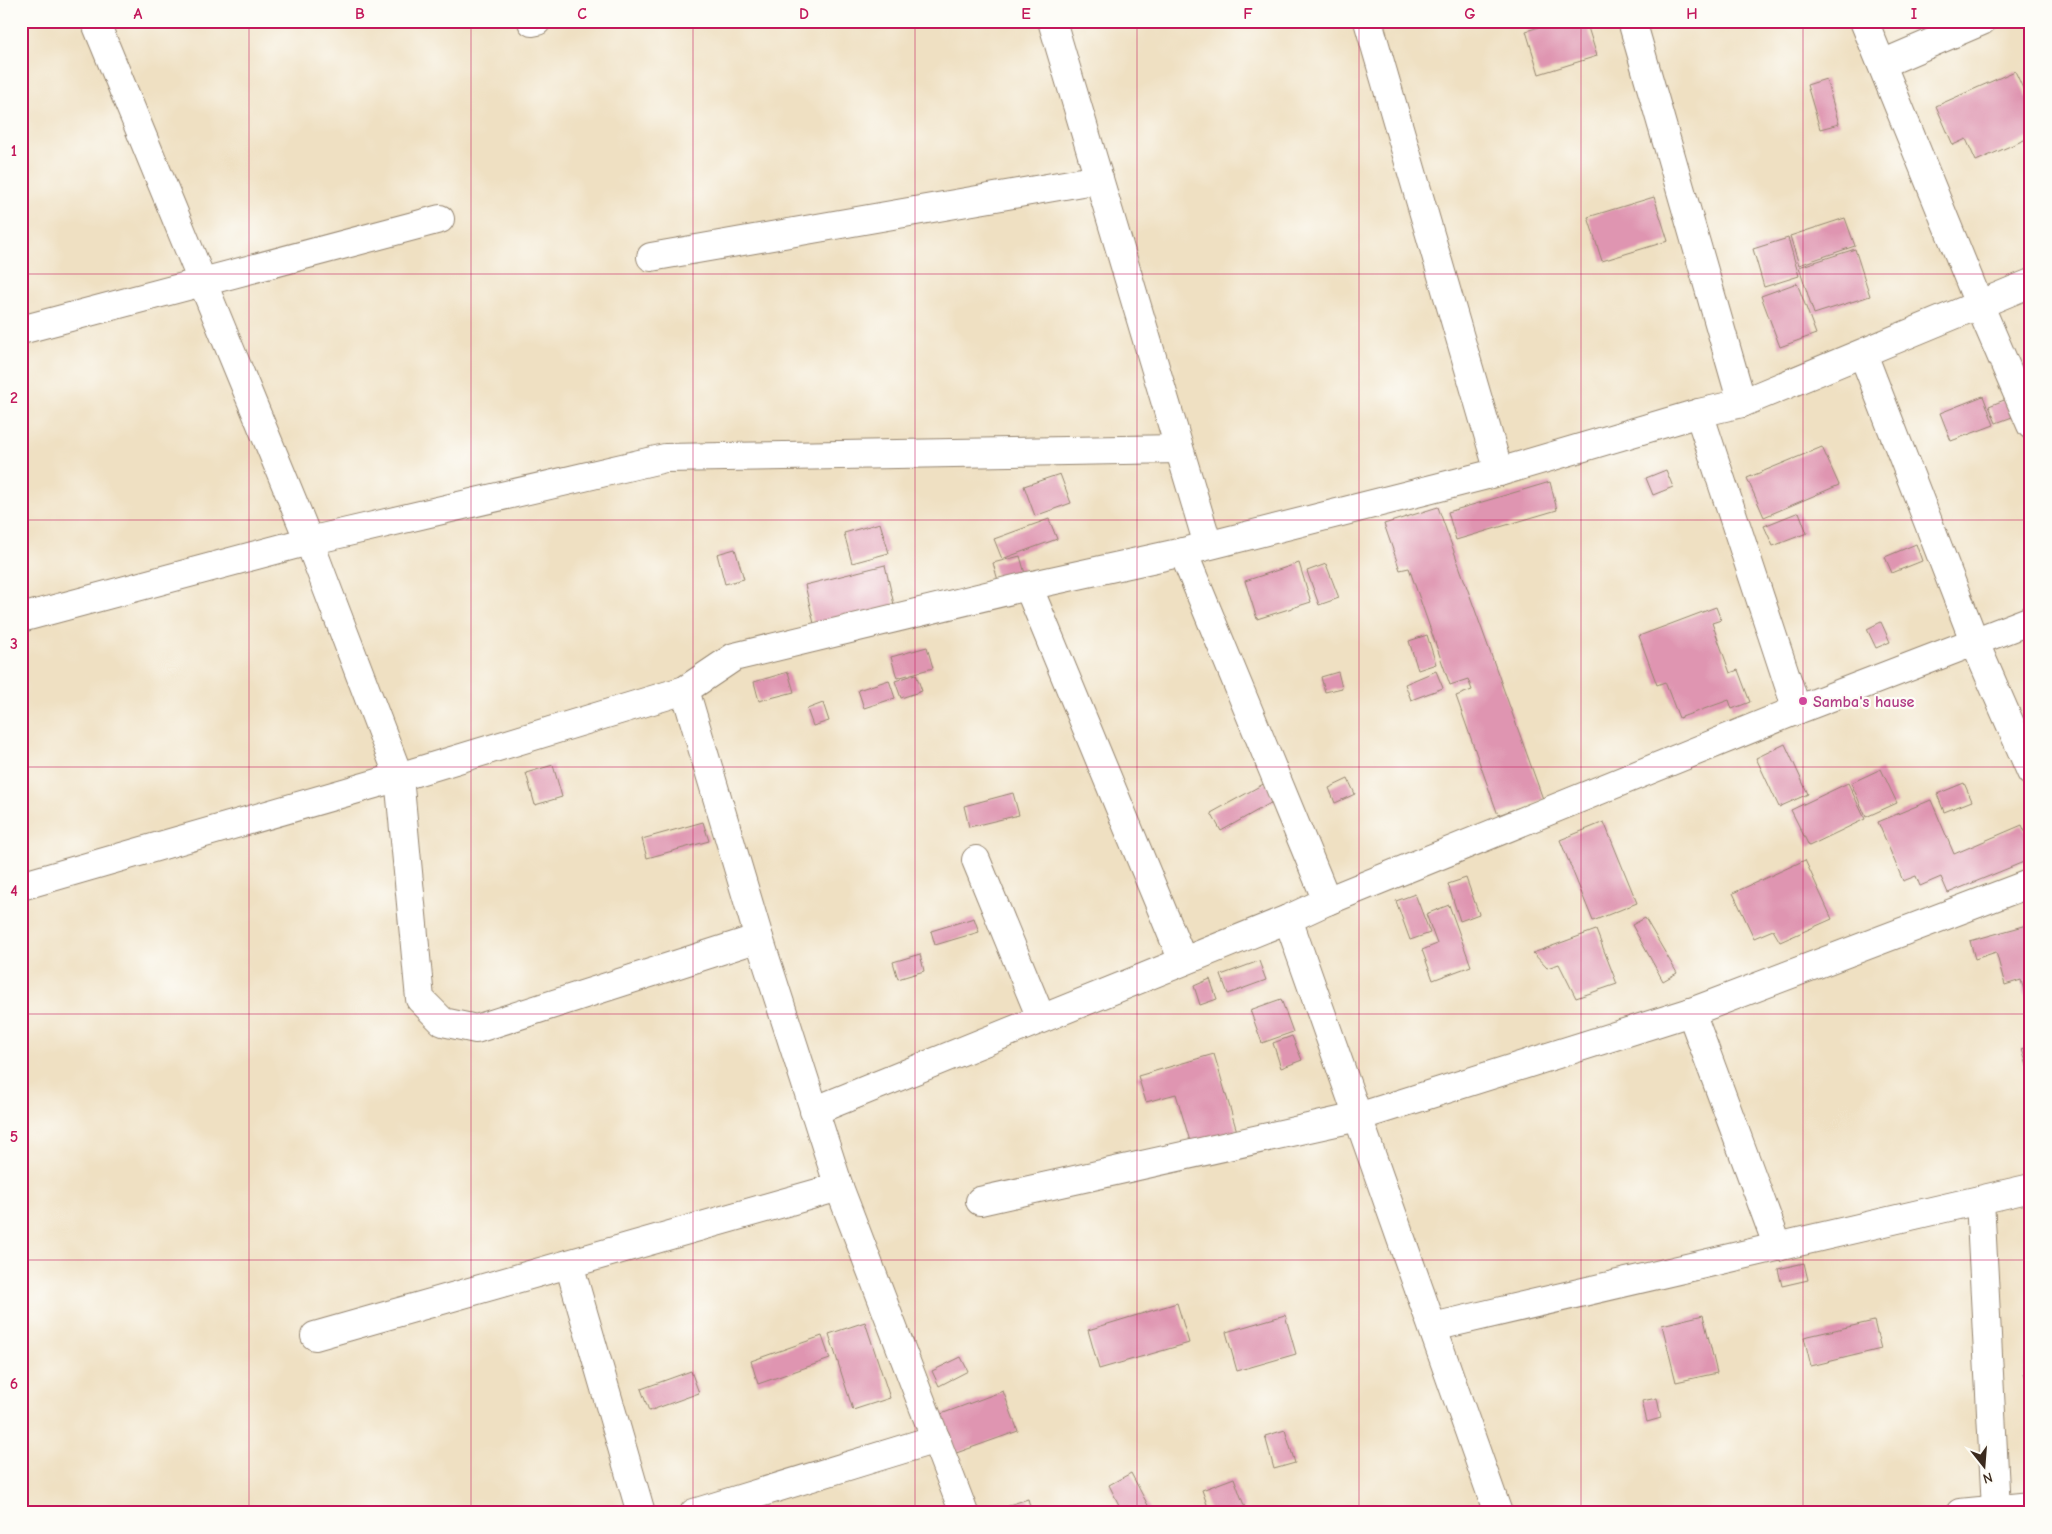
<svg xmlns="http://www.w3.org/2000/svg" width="2052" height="1534" font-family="'Comic Neue',sans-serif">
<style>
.building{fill:#df95b1}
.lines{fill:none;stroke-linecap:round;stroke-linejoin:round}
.minor-casing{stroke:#958570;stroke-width:30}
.minor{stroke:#fff;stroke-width:28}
.grid{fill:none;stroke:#c2185b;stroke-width:1;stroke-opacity:0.55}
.hotel-dot{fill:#d1479c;stroke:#fdfcf7;stroke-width:2}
.labels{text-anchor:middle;stroke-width:4.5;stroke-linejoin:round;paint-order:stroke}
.hotel-label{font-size:16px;font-weight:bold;fill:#b23c85;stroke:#fdfcf7;text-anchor:start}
.neatline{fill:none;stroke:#c2185b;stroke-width:2}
.grid-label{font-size:16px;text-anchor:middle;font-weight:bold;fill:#c2185b}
</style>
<rect width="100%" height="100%" fill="#fdfcf7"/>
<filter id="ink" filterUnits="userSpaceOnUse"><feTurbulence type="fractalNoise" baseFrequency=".02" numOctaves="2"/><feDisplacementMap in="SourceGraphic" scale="10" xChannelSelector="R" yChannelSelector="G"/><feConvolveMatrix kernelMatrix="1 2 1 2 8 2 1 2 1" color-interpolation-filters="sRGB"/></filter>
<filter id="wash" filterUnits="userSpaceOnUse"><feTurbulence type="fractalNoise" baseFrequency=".0096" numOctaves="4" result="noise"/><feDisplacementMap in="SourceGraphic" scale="20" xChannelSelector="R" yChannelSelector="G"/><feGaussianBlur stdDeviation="1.12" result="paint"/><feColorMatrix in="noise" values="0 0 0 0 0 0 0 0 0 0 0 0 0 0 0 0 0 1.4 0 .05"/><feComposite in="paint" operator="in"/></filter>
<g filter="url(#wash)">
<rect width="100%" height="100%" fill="#efe0c2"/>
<g id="blocks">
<g class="building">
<path d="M1559 21H1586L1597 56 1539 74 1526 31Z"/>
<path d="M2015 71 2031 106V137L1976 161 1966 139 1953 145 1936 106Z"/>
<path d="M1826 79 1839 124 1820 129 1807 85Z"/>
<path d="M1654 197 1668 241 1602 261 1588 217Z"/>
<path d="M1845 218 1855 246 1799 265 1790 236Z"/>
<path d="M1788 238 1799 276 1764 287 1753 249Z"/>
<path d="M1855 249 1870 296 1814 314 1799 267Z"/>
<path d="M1797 283 1816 334 1780 347 1761 296Z"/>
<path d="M2017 395 2023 413 1996 423 1989 406Z"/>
<path d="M1983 396 1994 425 1951 441 1940 413Z"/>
<path d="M1822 447 1839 485 1764 517 1747 478Z"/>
<path d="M1666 470 1673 487 1653 495 1646 478Z"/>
<path d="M1060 474 1071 503 1035 516 1024 486Z"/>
<path d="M1550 482 1557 510 1456 540 1448 512Z"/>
<path d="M1438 507 1543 799 1498 815 1456 696 1472 690 1468 679 1450 685 1409 568 1400 570 1384 524Z"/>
<path d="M1799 512 1807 533 1773 546 1764 526Z"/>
<path d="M1049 519 1057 539 1002 559 994 539Z"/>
<path d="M880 523 889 553 852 563 844 533Z"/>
<path d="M1916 544 1922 561 1892 573 1885 557Z"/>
<path d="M735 549 744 579 725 584 717 554Z"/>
<path d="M1020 556 1028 584 1001 591 993 563Z"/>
<path d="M1299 563 1311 602 1257 619 1245 581Z"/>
<path d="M1326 564 1339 598 1319 605 1307 571Z"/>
<path d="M885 565 895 609 815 628 805 585Z"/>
<path d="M1716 607 1721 620 1712 623 1730 673 1738 670 1750 702 1732 709 1729 700 1679 718 1665 682 1657 685 1639 636Z"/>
<path d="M1881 622 1890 642 1876 648 1867 629Z"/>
<path d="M1427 635 1436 664 1418 670 1409 641Z"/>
<path d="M927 647 933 668 897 678 891 657Z"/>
<path d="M1436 671 1443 688 1411 700 1405 684Z"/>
<path d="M788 672 794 692 759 701 754 682Z"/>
<path d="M1338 672 1342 688 1325 692 1321 677Z"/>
<path d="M916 674 922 691 901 698 895 681Z"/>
<path d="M889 680 895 698 864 708 858 690Z"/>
<path d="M823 703 829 721 813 726 807 709Z"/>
<path d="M1785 744 1808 794 1779 807 1756 758Z"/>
<path d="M553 765 562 797 535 805 526 773Z"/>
<path d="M1881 769 1897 803 1866 817 1851 783Z"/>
<path d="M1348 779 1355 794 1335 803 1329 788Z"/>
<path d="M1267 782 1276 800 1221 831 1211 813Z"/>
<path d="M1848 783 1865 819 1809 846 1791 810Z"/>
<path d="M1964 783 1972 801 1944 812 1937 794Z"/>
<path d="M1013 793 1019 815 969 827 964 806Z"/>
<path d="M1931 800 1954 854 2022 825 2026 834 2031 832V859L1948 893 1941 877 1920 886 1916 876 1903 881 1878 822Z"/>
<path d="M703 822 709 841 647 858 642 839Z"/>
<path d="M1604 822 1637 903 1593 921 1560 840Z"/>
<path d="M1805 860 1832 919 1780 942 1773 930 1754 938 1733 893Z"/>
<path d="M1466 878 1479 914 1460 921 1448 884Z"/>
<path d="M1415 894 1430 933 1410 940 1396 901Z"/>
<path d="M1449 905 1471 966 1433 980 1422 950 1437 944 1426 914Z"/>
<path d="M974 918 979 932 935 945 931 931Z"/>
<path d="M1645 918 1677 973 1663 981 1632 925Z"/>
<path d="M2031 924V1012H2030L2021 980 2005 985 1996 952 1975 959 1970 941Z"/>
<path d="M1596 930 1617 984 1576 998 1559 964 1547 968 1533 953Z"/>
<path d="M920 954 924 971 898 979 893 962Z"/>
<path d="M1259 961 1266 980 1228 994 1221 975Z"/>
<path d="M1210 979 1217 999 1200 1005 1194 986Z"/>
<path d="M1281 999 1293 1032 1262 1043 1250 1010Z"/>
<path d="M1292 1036 1302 1060 1281 1068 1273 1043Z"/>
<path d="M2031 1046V1076H2030L2022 1049Z"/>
<path d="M1214 1054 1238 1135 1192 1148 1176 1094 1146 1102 1138 1076Z"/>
<path d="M1804 1263 1808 1280 1782 1286 1778 1269Z"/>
<path d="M1177 1303 1189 1343 1099 1369 1088 1330Z"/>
<path d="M1285 1315 1296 1354 1237 1371 1226 1332Z"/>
<path d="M1703 1315 1717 1373 1676 1382 1662 1325Z"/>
<path d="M1874 1321 1881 1349 1811 1366 1804 1337Z"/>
<path d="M865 1322 890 1398 853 1410 829 1334Z"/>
<path d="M822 1336 830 1359 758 1384 751 1361Z"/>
<path d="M2027 1356H2031V1376L2024 1375Z"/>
<path d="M961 1357 968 1371 939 1386 932 1371Z"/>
<path d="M691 1371 699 1393 649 1411 641 1389Z"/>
<path d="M1003 1391 1018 1431 948 1456 933 1417Z"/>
<path d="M1657 1398 1661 1418 1647 1422 1642 1401Z"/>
<path d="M1285 1430 1295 1463 1274 1469 1265 1436Z"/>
<path d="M1131 1473 1152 1513H1123L1109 1485Z"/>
<path d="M1234 1478 1245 1508 1233 1513H1210L1202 1490Z"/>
<path d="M1028 1499 1032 1513H1011L1009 1505Z"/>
</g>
</g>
</g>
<g filter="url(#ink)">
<use href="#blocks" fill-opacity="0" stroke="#958570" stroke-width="1"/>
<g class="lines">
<g class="minor-casing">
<g id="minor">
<path d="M95 21 309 541 399 777 420 999 443 1022 476 1029 759 938"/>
<path d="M1052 21 1208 545"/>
<path d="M1368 21 1499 472"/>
<path d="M1632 21 1742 403"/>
<path d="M1864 21 1979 304 2031 425"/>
<path d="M532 22 537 21"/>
<path d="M1882 64 1982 21"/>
<path d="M651 257 1099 179"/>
<path d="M21 330 440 219"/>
<path d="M1863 354 1975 643 2031 772"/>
<path d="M1699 413 1797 710"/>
<path d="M1183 552 1327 901"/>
<path d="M1028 586 1183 961"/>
<path d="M21 618 309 541 665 458 1179 449"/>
<path d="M685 690 759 938 839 1187 964 1513"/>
<path d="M976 860 1041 1018"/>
<path d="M21 886 399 777 685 690 734 657 1028 586 1183 552 1499 472 1699 413 1742 403 2031 283"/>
<path d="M1288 919 1498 1513"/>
<path d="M1691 1012 1778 1247"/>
<path d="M814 1111 1288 919 1327 901 1797 710 2031 620"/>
<path d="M1980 1200 1996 1509"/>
<path d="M980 1201 1358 1117 1691 1012 2031 883"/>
<path d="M569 1264 641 1513"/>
<path d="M1433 1327 2031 1188"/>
<path d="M315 1336 839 1187"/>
<path d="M694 1513 936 1439"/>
<path d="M1960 1513 2031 1506"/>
</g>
</g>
<use href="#minor" class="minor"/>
</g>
</g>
<path class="grid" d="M249 21V1513M471 21V1513M693 21V1513M915 21V1513M1137 21V1513M1359 21V1513M1581 21V1513M1803 21V1513M21 274H2031M21 520H2031M21 767H2031M21 1014H2031M21 1260H2031"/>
<circle class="hotel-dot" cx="1803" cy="701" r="5"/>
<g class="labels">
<g class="hotel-label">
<text x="1813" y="707">Samba's hause</text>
</g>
</g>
<rect width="2052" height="1534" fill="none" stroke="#fdfcf7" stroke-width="55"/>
<g transform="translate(1984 1466) rotate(163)" stroke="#fdfcf7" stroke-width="4" paint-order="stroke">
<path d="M0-4L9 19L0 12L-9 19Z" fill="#3b2a1e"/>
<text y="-8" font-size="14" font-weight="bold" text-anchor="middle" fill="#3b2a1e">N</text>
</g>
<rect x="28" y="28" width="1996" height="1478" class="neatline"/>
<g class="grid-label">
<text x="138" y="19">A</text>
<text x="360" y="19">B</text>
<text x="582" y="19">C</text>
<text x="804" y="19">D</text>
<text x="1026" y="19">E</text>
<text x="1248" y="19">F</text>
<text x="1470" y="19">G</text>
<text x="1692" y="19">H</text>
<text x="1914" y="19">I</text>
<text x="14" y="156">1</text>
<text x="14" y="403">2</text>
<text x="14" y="649">3</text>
<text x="14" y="896">4</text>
<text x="14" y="1142">5</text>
<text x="14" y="1389">6</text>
</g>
</svg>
